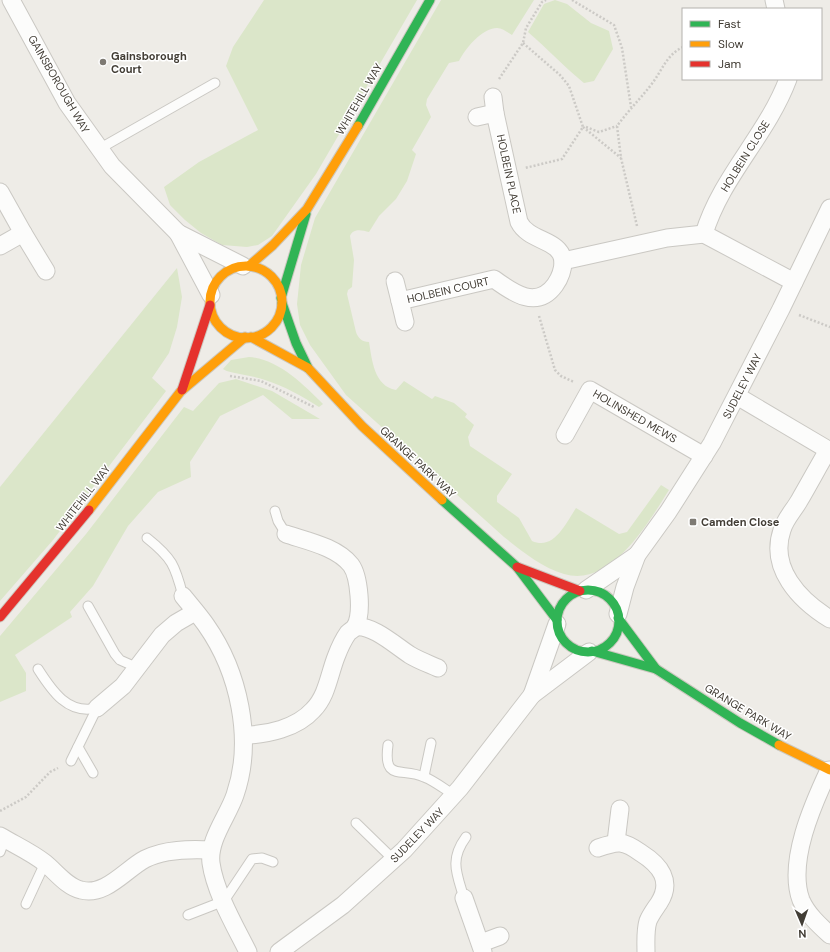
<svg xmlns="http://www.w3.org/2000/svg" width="830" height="952" font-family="'DM Sans',sans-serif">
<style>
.green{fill:#dbe6c9}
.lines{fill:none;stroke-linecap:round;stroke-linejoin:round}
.lane-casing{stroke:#cac8c3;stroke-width:11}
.street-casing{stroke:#cac8c3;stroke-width:19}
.fast-casing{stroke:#ccc8bf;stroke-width:11}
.slow-casing{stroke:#ccc8bf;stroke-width:11}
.jam-casing{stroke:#ccc8bf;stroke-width:11}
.path{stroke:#cccac6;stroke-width:2.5;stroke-dasharray:2 2;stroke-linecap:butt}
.lane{stroke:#fcfcfb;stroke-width:9}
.street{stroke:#fcfcfb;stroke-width:17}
.fast{stroke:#30b455;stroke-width:9}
.slow{stroke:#ff9f0a;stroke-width:9}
.jam{stroke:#e5322d;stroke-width:9}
.poi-dot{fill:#7e7a73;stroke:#fff;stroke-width:1.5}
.labels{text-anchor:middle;stroke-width:3;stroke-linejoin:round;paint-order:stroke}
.poi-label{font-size:11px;font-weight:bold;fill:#423d35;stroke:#fff;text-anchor:start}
.street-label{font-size:11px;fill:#423d35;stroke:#fff}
</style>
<rect width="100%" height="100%" fill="#eeece7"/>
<g class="green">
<path d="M264 0H417L316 174 272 236 258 245 247 247 222 245 201 233 185 220 170 205 164 187 199 162 258 130 226 66 233 47Z"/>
<path d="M441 0H534L512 35C507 32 502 28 497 28 482 28 465 49 459 61L449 63 427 99 426 105 431 117 412 150 416 154 407 181 396 199 379 216 369 232C362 230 353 228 350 236L354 260 352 287 348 290 347 294 356 332C358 338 362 342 369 342 372 360 374 386 396 390L404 381 432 399 435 396 454 403 467 414 465 417 474 425 468 437 470 446 512 474 497 496V502L519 518 532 541C554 551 566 523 576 508L619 534 627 532 661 485 669 490C648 523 611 588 564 574 541 567 522 551 504 537L346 395 310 345 300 325 297 304 301 265 315 218Z"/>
<path d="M555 0 567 4 591 23 609 31 613 49 594 81 584 83C564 67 547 48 528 32L544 4Z"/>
<path d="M177 268 182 297 177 327 169 353 152 378 166 391 53 540 0 601V487Z"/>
<path d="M249 357C278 359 303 384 323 404L319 407C302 396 284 386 265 380 256 376 227 373 223 369L231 360Z"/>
<path d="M236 379 272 391 320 419H292L263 395 220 416 190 462 191 477 158 492 128 526 93 586 70 612 72 617 15 655 26 673V691L0 702V636L86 534 184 407 193 411 219 383Z"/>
</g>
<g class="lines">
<g class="lane-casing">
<g id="lane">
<path d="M99 149 215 83"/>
<path d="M275 511 278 521 286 534"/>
<path d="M147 538C172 558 175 565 183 596"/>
<path d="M88 606 115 654 120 660 138 668"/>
<path d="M38 669C52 691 68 715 97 708"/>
<path d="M388 745C383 782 401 767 424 777 435 781 444 789 454 795"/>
<path d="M78 747 93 773"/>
<path d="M71 761 97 708"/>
<path d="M424 776 431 743"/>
<path d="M356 823 394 860"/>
<path d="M0 852 5 839"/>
<path d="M464 898C457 874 449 860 466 837"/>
<path d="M26 904 45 863"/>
<path d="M188 915 224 901 252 859 262 858 273 862"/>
</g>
</g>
<g class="street-casing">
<g id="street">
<path d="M11 0 67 103 112 166 178 233 243 266"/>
<path d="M774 0 776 9"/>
<path d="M788 79C767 135 721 177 704 234L794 282"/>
<path d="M493 97 495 113"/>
<path d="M0 192 23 233 0 246"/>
<path d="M23 233 46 271"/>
<path d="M178 233 211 295"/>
<path d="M563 261 667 238 704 234"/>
<path d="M395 281 400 301"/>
<path d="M405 322 400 301 494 279C513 293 537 310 555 285 560 278 563 270 563 261 561 239 529 242 519 222L495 113 477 117"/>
<path d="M737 396 830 451"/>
<path d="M565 435 590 390 704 456"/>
<path d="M828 450C818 467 809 484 799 501 794 510 785 519 782 530 769 568 799 600 830 619"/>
<path d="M586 590 637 555"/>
<path d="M183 596C191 606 199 615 206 625 239 672 254 740 235 795 228 816 208 840 211 863 215 892 235 926 248 952"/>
<path d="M618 614 625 587 637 555 668 512 712 443 781 309 830 208"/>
<path d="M355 627C372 624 396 646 410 655 418 660 429 664 438 668"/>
<path d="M532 695 557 624"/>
<path d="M97 708 123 686 162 635 176 623 195 612"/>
<path d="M244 735C267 735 297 728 313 710 327 696 329 675 336 657 339 649 343 640 348 633 350 631 354 629 355 627 363 614 359 576 351 565 337 547 307 541 286 534"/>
<path d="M829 770C813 804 787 862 801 900 807 914 819 925 830 935"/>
<path d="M0 836C15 845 31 852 45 863 56 872 67 887 81 890 105 897 126 869 145 859 164 849 190 849 211 850"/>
<path d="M616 842 620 809"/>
<path d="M598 848C618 841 623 840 641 853 660 865 673 881 659 903 655 909 651 914 648 921 645 931 646 942 646 952"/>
<path d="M464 898 483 952"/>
<path d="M481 943 500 936"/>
<path d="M279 952 343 905 404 850 460 788 532 695 589 652"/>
</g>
</g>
<g class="fast-casing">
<g id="fast">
<path d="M358 126 430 0"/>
<path d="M281 298 306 214"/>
<path d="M282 303 296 343 308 368"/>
<path d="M442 500 517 567 557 620"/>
<circle cx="588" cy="621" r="31"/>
<path d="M618 618 656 669"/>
<path d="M592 651 656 669 740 723 779 745"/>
</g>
</g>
<g class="slow-casing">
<g id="slow">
<path d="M249 266 273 245 307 209 358 126"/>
<circle cx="246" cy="302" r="36"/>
<path d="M251 337 308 368 362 426 442 500"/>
<path d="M89 510 181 391 245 337"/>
<path d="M779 745 830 770"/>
</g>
</g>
<g class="jam-casing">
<g id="jam">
<path d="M182 390 210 305"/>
<path d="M517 567 580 591"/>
<path d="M0 617 89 510"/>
</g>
</g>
<g class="path">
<path d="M572 0 614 25 622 48 631 107"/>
<path d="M523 43 560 75 569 86 583 127 562 159 525 168"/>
<path d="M499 79 523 43 526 28 542 2 546 0"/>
<path d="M583 127 621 158"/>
<path d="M586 127 599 132 617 126"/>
<path d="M637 226 621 158 617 126C628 111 640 99 651 85 662 71 666 55 683 47"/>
<path d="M799 315 830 327"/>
<path d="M539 316 555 370 561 376 574 382"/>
<path d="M230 376 261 381 314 407"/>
<path d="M0 811 26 797 50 772 58 768"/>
</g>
<use href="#lane" class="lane"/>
<use href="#street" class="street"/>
<use href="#fast" class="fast"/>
<use href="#slow" class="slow"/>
<use href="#jam" class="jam"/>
</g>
<g class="poi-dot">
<circle cx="103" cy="62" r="4"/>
<rect x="689" y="518" width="8" height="8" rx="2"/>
</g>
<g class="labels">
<g class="poi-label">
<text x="111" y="60">Gainsborough<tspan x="111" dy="13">Court</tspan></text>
<text x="701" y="526">Camden Close</text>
</g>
<g class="street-label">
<text transform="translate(59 84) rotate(60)" y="4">GAINSBOROUGH WAY</text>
<text transform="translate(359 99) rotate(-60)" y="4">WHITEHILL WAY</text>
<text transform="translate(745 156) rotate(-58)" y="4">HOLBEIN CLOSE</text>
<text transform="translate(509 174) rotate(78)" y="4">HOLBEIN PLACE</text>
<text transform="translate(448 290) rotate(-13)" y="4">HOLBEIN COURT</text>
<text transform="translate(742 386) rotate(-63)" y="4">SUDELEY WAY</text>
<text transform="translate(635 416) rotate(30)" y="4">HOLINSHED MEWS</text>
<text transform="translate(418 462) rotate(43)" y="4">GRANGE PARK WAY</text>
<text transform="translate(83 498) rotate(-52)" y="4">WHITEHILL WAY</text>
<text transform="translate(748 712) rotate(31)" y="4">GRANGE PARK WAY</text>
<text transform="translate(417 835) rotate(-46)" y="4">SUDELEY WAY</text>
</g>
</g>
<rect x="682" y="8" width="140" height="72" fill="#ffffff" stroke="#b3b1ae"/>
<rect x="690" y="21" width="20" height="6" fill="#30b455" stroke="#b3b1ae"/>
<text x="718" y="28" font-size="12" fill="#423d35">Fast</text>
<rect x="690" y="41" width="20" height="6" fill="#ff9f0a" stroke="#b3b1ae"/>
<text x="718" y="48" font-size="12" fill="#423d35">Slow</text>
<rect x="690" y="61" width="20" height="6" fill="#e5322d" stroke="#b3b1ae"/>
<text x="718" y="68" font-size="12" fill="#423d35">Jam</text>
<g transform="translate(802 924) rotate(178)" stroke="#ffffff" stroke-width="3" paint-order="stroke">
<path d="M0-3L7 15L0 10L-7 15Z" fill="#423d35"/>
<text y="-6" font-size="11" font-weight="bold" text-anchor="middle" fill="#423d35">N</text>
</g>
</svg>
